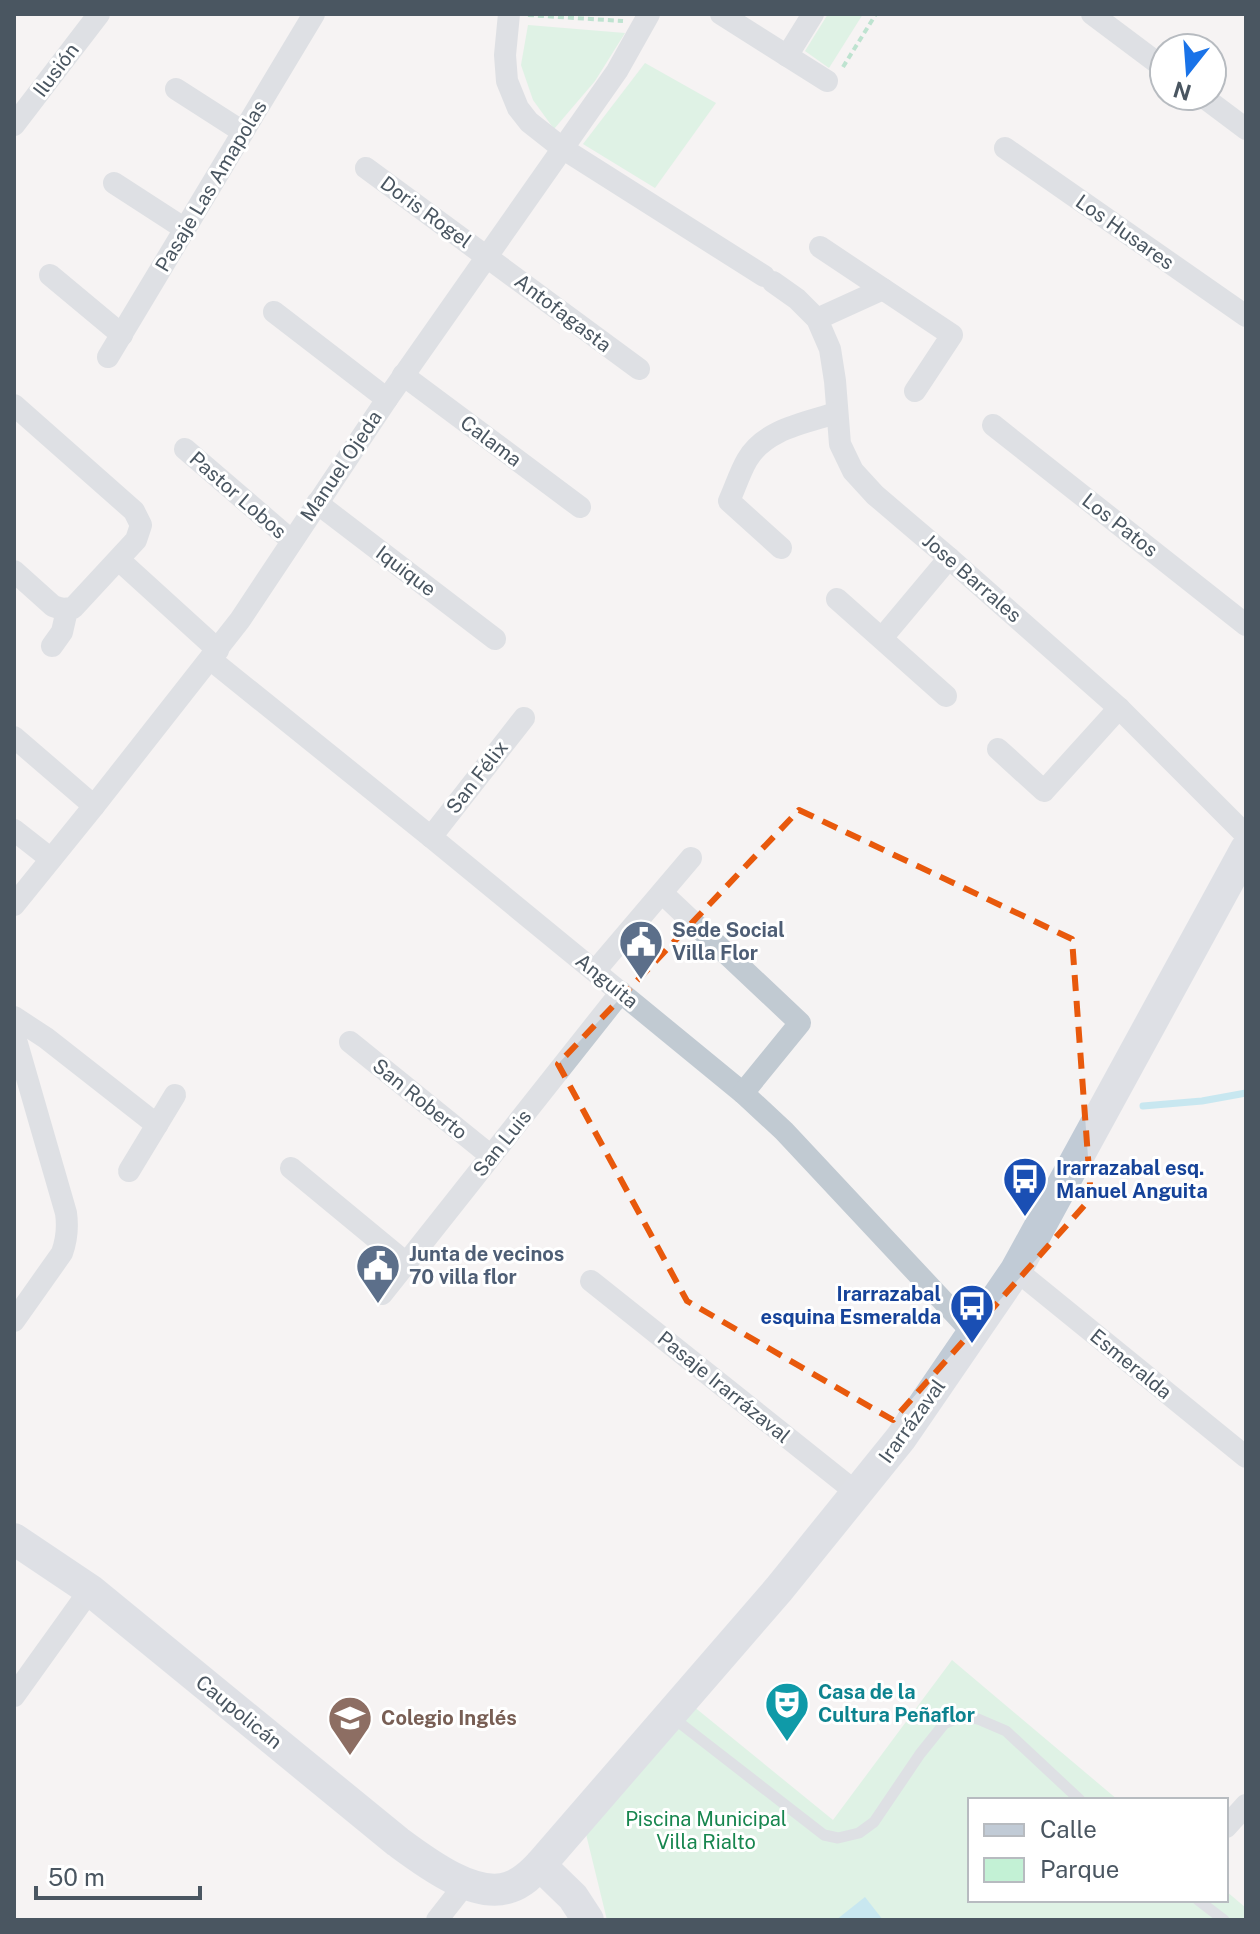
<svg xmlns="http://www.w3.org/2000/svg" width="1260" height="1934" font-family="'Public Sans',sans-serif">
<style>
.green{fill:#c3f1d5}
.water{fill:#90daee}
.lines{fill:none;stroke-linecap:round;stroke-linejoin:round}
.stream{stroke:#90daee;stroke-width:7}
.path{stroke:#7ad0a6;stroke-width:4;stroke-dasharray:6 4;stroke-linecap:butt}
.service{stroke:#c1cad2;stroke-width:11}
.minor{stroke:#c1cad2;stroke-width:22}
.secondary{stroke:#c1cbd6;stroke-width:32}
.marked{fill:none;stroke:#e8590c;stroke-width:6;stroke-dasharray:16 10;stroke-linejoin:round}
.labels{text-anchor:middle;stroke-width:6;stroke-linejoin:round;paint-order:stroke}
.street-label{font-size:20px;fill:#4a5661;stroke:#fff}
.service-label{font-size:20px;font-weight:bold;fill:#4e5e75;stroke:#fff;text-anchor:start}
.transit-label{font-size:20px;font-weight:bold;fill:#164399;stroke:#fff;text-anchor:start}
.culture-label{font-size:20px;font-weight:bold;fill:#0d838f;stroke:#fff;text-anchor:start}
.education-label{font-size:20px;font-weight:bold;fill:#785e54;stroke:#fff;text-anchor:start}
.park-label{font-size:20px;fill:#17864f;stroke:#fff}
</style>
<rect width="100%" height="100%" fill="#f5f3f3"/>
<g class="green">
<path d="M828 14H863L829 68 805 51Z"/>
<path d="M528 25 625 33 595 81 554 129 533 100 521 65Z"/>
<path d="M645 63 716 103 655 188 583 144Z"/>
<path d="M952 1660 1118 1800H970V1900H1226V1891L1246 1908V1920H607L586 1834 693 1706 833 1820Z"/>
</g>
<path class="water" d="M865 1897 883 1920H836Z"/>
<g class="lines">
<path class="stream" d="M1143 1106 1202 1101 1246 1093"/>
<g class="path">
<path d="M528 15 623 21"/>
<path d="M843 67 876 14"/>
</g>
<g class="service">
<path d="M672 1717 824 1835 838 1838 859 1833 874 1822 920 1754 944 1724 961 1716 978 1719 1006 1731 1080 1800"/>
<path d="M1198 1900 1224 1920"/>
</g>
<g class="minor">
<path d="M509 14 505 55 507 81 518 108 529 122 562 148 764 276"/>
<path d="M721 14 827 81"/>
<path d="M1092 14 1164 68"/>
<path d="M787 56 813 14"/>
<path d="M176 89 243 132"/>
<path d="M1202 96 1246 129"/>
<path d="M14 125 99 14"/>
<path d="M1005 148 1246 316"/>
<path d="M366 168 639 369"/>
<path d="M114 183 185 229"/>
<path d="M820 247 952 335 915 391"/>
<path d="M50 275 122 335"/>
<path d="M773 282 797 299 817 319 830 349 835 381 840 444 853 471 875 495 949 558 1119 708 1246 835"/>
<path d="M274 312 387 399"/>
<path d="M817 319 883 289"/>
<path d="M108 357 314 14"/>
<path d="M403 375 580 507"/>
<path d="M14 405 134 511 141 525 136 540 73 608 62 609 53 606 14 571"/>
<path d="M993 425 1246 625"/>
<path d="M185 449 292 541"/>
<path d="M317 503 495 639"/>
<path d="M781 548 729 501C735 488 740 472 747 460 765 429 805 423 836 413"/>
<path d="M119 560 218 650"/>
<path d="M837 599 946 696"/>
<path d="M882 638 949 558"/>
<path d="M52 646 62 632 67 610"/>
<path d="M210 659 431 837 743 1093 784 1131 974 1334"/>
<path d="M14 737 94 806"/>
<path d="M998 749 1044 791 1119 708"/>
<path d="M14 830 51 859"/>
<path d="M431 837 524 718"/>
<path d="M662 893 800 1023 743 1093"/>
<path d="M14 905 94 806 240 620 387 399 617 71 649 14"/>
<path d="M595 971 691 858"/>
<path d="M14 1017 46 1038 157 1125"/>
<path d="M14 1033 66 1213C68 1227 67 1239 62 1253L14 1321"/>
<path d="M350 1042 491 1156"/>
<path d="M291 1168 406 1263"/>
<path d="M129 1171 175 1095"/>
<path d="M1016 1270 1246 1457"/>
<path d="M591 1281 857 1493"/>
<path d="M382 1294 621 992"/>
<path d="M14 1696 90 1590"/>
<path d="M1226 1827 1246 1805"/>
<path d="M437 1920 466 1883"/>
</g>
<g class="secondary">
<path d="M14 1539 90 1590 398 1842C425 1862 475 1900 510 1887 522 1883 531 1874 540 1865L779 1589 901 1438 1016 1270 1246 849"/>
<path d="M540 1865 573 1897 588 1920"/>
</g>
</g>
<path d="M0 0H1260V1934H0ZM799 810 1072 939 1091 1198 893 1420 687 1301 558 1064Z" fill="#f5f3f3" fill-opacity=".55" fill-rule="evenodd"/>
<path class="marked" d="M799 810 1072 939 1091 1198 893 1420 687 1301 558 1064Z"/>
<defs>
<g id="civic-pin" transform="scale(2.3)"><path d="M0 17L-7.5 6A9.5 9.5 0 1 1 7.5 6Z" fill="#5c6f8a" stroke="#fff"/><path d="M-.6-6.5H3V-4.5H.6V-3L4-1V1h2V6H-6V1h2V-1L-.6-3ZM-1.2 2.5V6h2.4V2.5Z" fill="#fff"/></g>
<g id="bus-pin" transform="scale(2.3)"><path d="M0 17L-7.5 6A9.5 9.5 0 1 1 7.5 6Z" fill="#1a4fb4" stroke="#fff"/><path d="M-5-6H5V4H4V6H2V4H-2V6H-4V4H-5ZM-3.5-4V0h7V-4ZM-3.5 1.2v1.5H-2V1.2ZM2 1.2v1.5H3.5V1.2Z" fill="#fff"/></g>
<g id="theatre-pin" transform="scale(2.3)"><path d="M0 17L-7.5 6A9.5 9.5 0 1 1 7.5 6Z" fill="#0f9aa8" stroke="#fff"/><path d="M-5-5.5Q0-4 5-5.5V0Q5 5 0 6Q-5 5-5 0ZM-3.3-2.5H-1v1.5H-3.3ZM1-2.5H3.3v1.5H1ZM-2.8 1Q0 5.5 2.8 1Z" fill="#fff"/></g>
<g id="school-pin" transform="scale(2.3)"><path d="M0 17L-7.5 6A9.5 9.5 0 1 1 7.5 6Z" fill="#8d6e63" stroke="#fff"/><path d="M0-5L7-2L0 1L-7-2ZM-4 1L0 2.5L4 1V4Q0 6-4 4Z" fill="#fff"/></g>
</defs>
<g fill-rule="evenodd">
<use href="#civic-pin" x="641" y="942"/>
<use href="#bus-pin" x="1025" y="1179"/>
<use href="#civic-pin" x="378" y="1266"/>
<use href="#bus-pin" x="972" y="1306"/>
<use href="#theatre-pin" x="787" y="1704"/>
<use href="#school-pin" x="350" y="1718"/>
</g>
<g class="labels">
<g class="street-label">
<text transform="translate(56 70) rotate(-53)" y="7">Ilusión</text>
<text transform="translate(211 186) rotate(-59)" y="7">Pasaje Las Amapolas</text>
<text transform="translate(426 212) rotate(36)" y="7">Doris Rogel</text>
<text transform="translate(1125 232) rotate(35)" y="7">Los Husares</text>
<text transform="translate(563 313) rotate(37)" y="7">Antofagasta</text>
<text transform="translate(491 441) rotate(37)" y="7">Calama</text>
<text transform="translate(341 466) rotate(-56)" y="7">Manuel Ojeda</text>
<text transform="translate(238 495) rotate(41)" y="7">Pastor Lobos</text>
<text transform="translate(1120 525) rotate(38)" y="7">Los Patos</text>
<text transform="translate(406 571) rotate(37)" y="7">Iquique</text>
<text transform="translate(972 578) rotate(41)" y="7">Jose Barrales</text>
<text transform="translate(477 777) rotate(-52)" y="7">San Félix</text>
<text transform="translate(607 981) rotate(39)" y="7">Anguita</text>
<text transform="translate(420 1099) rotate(39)" y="7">San Roberto</text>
<text transform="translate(502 1143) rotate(-51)" y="7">San Luis</text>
<text transform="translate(1131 1364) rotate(39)" y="7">Esmeralda</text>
<text transform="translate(724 1387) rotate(39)" y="7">Pasaje Irarrázaval</text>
<text transform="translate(912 1421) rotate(-54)" y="7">Irarrázaval</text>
<text transform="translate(239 1712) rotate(39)" y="7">Caupolicán</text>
</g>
<g class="service-label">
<text x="672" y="937">Sede Social<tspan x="672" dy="23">Villa Flor</tspan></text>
<text x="409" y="1261">Junta de vecinos<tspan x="409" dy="23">70 villa flor</tspan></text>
</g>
<g class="transit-label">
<text x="1056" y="1175">Irarrazabal esq.<tspan x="1056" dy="23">Manuel Anguita</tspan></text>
<text x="941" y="1301" text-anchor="end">Irarrazabal<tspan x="941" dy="23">esquina Esmeralda</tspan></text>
</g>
<g class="culture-label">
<text x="818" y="1699">Casa de la<tspan x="818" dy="23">Cultura Peñaflor</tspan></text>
</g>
<g class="education-label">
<text x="381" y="1725">Colegio Inglés</text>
</g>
<g class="park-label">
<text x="706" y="1826">Piscina Municipal<tspan x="706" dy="23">Villa Rialto</tspan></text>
</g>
</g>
<rect width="1260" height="1934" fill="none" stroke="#4a5661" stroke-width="32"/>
<rect x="968" y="1798" width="260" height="104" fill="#ffffff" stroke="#b7bbc0" stroke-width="2"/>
<rect x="984" y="1824" width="40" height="12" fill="#c1cbd6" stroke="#b7bbc0" stroke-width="2"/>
<text x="1040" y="1838" font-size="24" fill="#4a5661">Calle</text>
<rect x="984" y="1858" width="40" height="24" fill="#c3f1d5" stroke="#b7bbc0" stroke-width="2"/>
<text x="1040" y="1878" font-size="24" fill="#4a5661">Parque</text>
<g transform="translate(1188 72) rotate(197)"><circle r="38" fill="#ffffff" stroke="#b7bbc0" stroke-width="2"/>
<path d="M0-6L14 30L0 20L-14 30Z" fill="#1a73e8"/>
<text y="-12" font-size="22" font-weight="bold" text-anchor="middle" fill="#4a5661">N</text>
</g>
<path d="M36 1886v12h164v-12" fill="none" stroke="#4a5661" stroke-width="4"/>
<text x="48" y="1886" font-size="24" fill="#4a5661" stroke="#ffffff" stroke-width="6" paint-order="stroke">50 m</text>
</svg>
